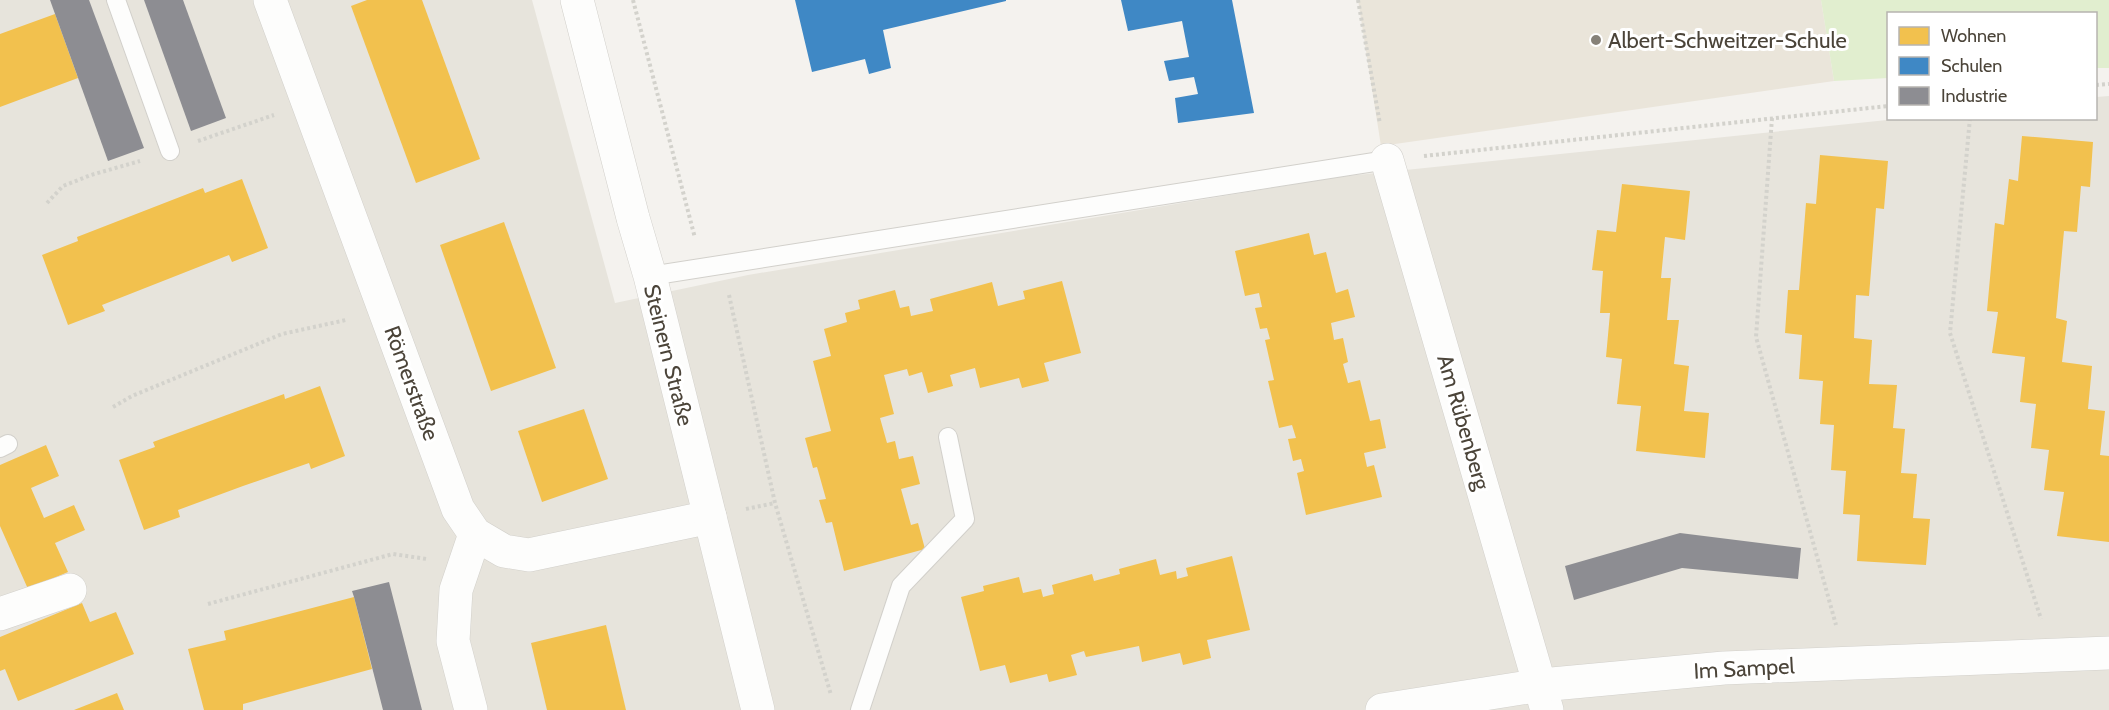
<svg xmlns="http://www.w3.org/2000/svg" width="2109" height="710" font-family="Cabin,sans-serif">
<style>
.residential{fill:#e7e4dc}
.education{fill:#eae5da}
.green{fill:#e1eecf}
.homes{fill:#f2c14e}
.schools{fill:#3f88c5}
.industry{fill:#8d8d92}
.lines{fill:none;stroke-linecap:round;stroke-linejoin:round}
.service-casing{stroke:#d2d0cb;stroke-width:20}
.minor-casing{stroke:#d2d0cb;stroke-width:34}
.path{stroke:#d3d2cc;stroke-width:4;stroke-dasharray:3 3;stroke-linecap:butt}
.service{stroke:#fdfdfc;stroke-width:18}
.minor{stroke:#fdfdfc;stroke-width:33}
.poi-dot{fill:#868178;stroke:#fff;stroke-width:2}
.labels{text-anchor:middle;stroke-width:6;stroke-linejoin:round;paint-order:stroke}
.poi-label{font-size:22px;fill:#4b4439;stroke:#fff;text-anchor:start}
.street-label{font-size:22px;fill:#4b4439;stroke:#fff}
</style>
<rect width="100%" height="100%" fill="#f4f2ee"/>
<path class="residential" d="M0 0H532L615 303 748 275 1338 177 1897 119 2096 118V97L2109 96V710H0Z"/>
<path class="education" d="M1358 0H1821L1834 81 1381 146Z"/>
<path class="green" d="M1821 0H2109V68H2096V14H1888V78L1834 81Z"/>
<g class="homes">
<path d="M367 0H422L480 159 416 183 351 6Z"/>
<path d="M55 14 78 78 0 107V34Z"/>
<path d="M2022 136 2093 142 2090 187 2081 186 2077 232 2064 231 2056 318 2067 321 2062 362 2092 366 2088 409 2105 411 2100 455 2109 456V542L2057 536 2064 492 2044 490 2049 450 2031 448 2036 404 2020 402 2025 357 1992 353 1998 312 1987 311 1995 223 2004 225 2009 179 2018 181Z"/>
<path d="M1820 155 1888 161 1884 209 1876 208 1869 296 1856 295 1854 338 1872 340 1869 384 1897 385 1893 428 1905 429 1901 473 1917 474 1913 518 1930 519 1926 565 1857 561 1860 515 1843 514 1846 471 1831 470 1834 425 1820 424 1823 381 1799 379 1802 335 1785 333 1788 290H1799L1806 203 1816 204Z"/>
<path d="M242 179 268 248 232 262 229 255 102 305 105 311 68 325 42 255 78 241 77 237 203 188 205 193Z"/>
<path d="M1622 184 1690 191 1685 240 1665 237 1661 278H1671L1667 320H1679L1674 364 1689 366 1684 411 1709 413 1705 458 1636 451 1641 406 1617 404 1622 359 1606 357 1610 313H1600L1603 271 1592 270 1597 230 1616 232Z"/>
<path d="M504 222 556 368 491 391 440 245Z"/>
<path d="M1309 233 1314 255 1326 252 1336 293 1348 289 1355 317 1331 323 1334 340 1343 338 1348 362 1343 364 1348 383 1360 380 1370 421 1380 419 1386 448 1364 453 1367 467 1374 465 1382 497 1306 515 1297 473 1304 471 1301 459 1293 461 1288 439 1296 438 1292 425 1279 428 1268 381 1274 380 1265 340 1270 339 1267 328 1260 329 1255 308 1262 307 1259 293 1245 296 1235 251Z"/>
<path d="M1062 281 1081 353 1044 363 1049 381 1022 388 1019 378 980 388 975 368 950 375 953 386 928 393 922 372 909 376 907 369 884 375 894 414 880 418 887 443 895 441 899 459 913 456 920 484 901 489 911 525 918 523 925 549 844 571 832 522 826 523 819 500 826 499 817 467 813 468 805 438 831 431 813 361 831 356 824 329 847 322 845 313 860 309 858 300 895 290 900 308 909 306 911 316 933 311 930 299 992 282 998 306 1025 299 1023 291Z"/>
<path d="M320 386 345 456 311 469 309 463 243 486 178 510 180 517 144 530 119 460 155 447 153 442 284 394 285 399Z"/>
<path d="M584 409 608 479 542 502 518 431Z"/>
<path d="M46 445 59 476 31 488 44 518 74 505 85 530 55 543 68 572 28 589 0 526V465Z"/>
<path d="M1232 556 1250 630 1207 640 1211 658 1183 665 1180 653 1142 662 1139 646 1086 657 1084 651 1071 655 1077 675 1049 682 1047 674 1010 683 1005 665 980 671 961 597 984 591 983 586 1019 577 1023 593 1041 589 1043 597 1054 594 1052 585 1092 574 1094 581 1120 574 1119 569 1156 559 1160 575 1176 571 1177 579 1188 576 1186 568Z"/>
<path d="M354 597 372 669 243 704V710H204L188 649 226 640 224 631Z"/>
<path d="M82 603 90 622 116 612 134 654 18 701 5 669 0 671V637Z"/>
<path d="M606 625 626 710H547L531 643Z"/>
<path d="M117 693 124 710H74Z"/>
</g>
<g class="schools">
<path d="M795 0H1006V1L883 30 891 68 869 74 865 59 812 72Z"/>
<path d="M1121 0H1232L1254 113 1178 123 1175 98 1198 94 1194 77 1169 81 1164 61 1189 57 1182 21 1128 31Z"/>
</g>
<g class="industry">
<path d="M50 0H89L144 148 108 161Z"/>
<path d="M144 0H183L226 118 191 131Z"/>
<path d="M1680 533 1801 548 1798 579 1682 568 1574 600 1565 566Z"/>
<path d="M389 582 422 710H383L354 597 352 591Z"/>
</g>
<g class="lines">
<g class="service-casing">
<g id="service">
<path d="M116 0 170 151"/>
<path d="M650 276 1387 160"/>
<path d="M0 448 8 444"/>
<path d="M860 710 901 586 965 519 948 437"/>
</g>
</g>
<g class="minor-casing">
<g id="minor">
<path d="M270 0 458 509 475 534 504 551 529 555 710 517"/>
<path d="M577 0 633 218 650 276 758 710"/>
<path d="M1387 160 1547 710"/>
<path d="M0 614 70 590"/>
<path d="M471 710 453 641 456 590 475 534"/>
<path d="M1382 710 1541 685 1724 668 2109 653"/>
</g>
</g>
<g class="path">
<path d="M633 0 695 238"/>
<path d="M1358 0 1380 124"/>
<path d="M2096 85 2109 84"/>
<path d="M1772 118 1756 337 1836 625"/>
<path d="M1970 118 1950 333 2041 619"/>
<path d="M198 141 274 115"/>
<path d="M1424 156 1888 106"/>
<path d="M47 203 63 186 91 175 140 161"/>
<path d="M729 295 775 503 831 695"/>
<path d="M113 407 132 396 282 334 346 320"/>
<path d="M746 509 775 503"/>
<path d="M208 604 393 554 427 559"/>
</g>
<use href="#service" class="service"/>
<use href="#minor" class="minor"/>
</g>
<circle class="poi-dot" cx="1596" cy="40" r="6"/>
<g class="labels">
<g class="poi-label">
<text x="1608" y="48">Albert-Schweitzer-Schule</text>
</g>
<g class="street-label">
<text transform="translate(669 355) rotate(76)" y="8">Steinern Straße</text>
<text transform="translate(412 383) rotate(70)" y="8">Römerstraße</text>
<text transform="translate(1464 422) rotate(74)" y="8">Am Rübenberg</text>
<text transform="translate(1744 668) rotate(-3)" y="8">Im Sampel</text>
</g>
</g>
<rect x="1887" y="12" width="210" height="108" fill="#ffffff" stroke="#b7b4b0" stroke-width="1.5"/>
<rect x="1899" y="27" width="30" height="18" fill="#f2c14e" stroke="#b7b4b0" stroke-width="1.5"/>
<text x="1941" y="42" font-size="18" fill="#4b4439">Wohnen</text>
<rect x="1899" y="57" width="30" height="18" fill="#3f88c5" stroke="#b7b4b0" stroke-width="1.5"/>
<text x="1941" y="72" font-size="18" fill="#4b4439">Schulen</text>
<rect x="1899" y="87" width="30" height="18" fill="#8d8d92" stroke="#b7b4b0" stroke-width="1.5"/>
<text x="1941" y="102" font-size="18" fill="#4b4439">Industrie</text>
</svg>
